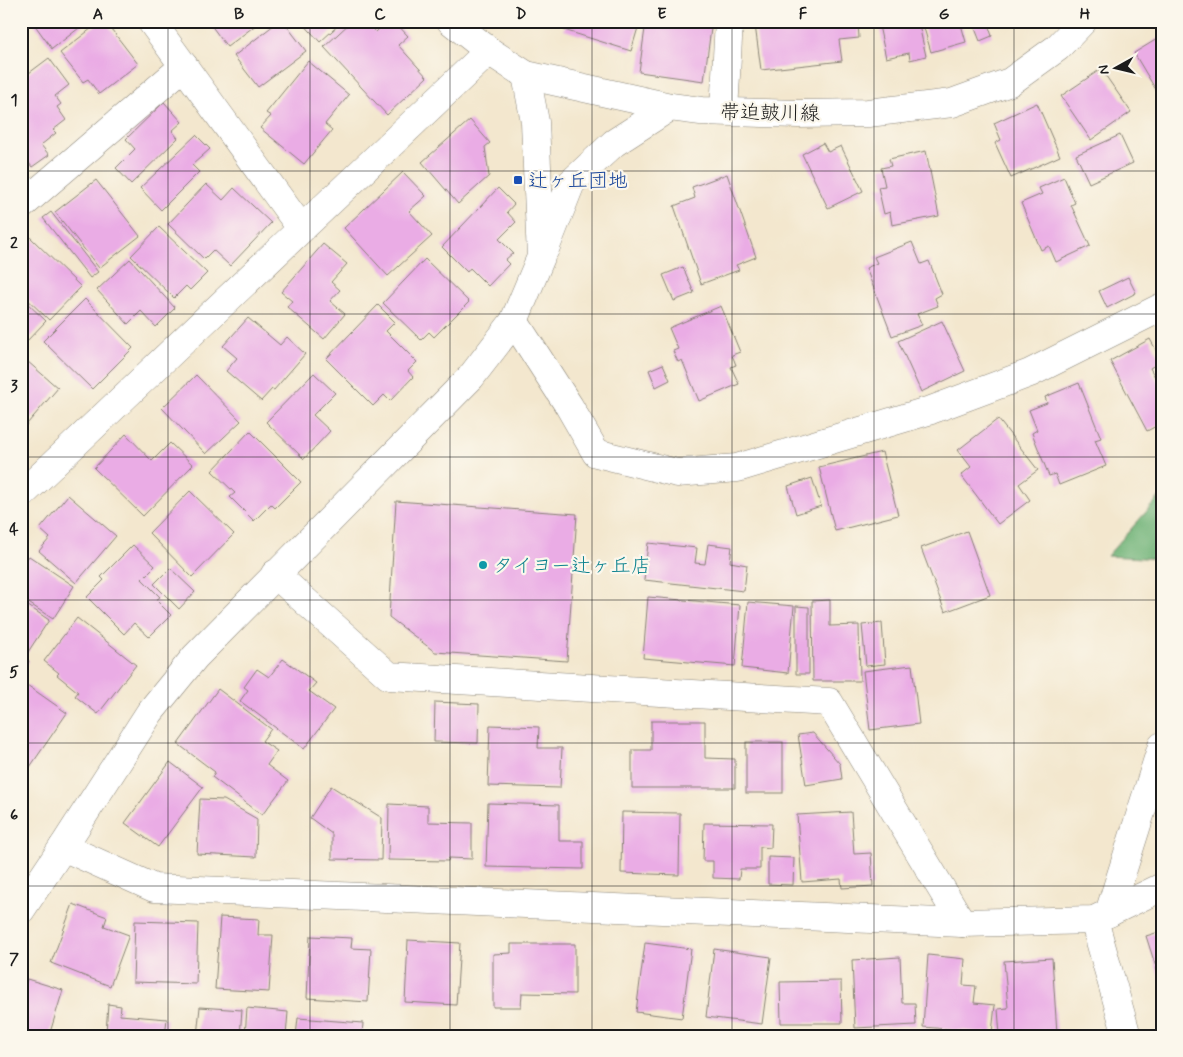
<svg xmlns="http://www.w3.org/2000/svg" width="1183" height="1057" font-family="Mynerve,'Klee One',sans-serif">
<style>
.forest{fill:#6eb276;stroke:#456749}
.building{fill:#eaace5}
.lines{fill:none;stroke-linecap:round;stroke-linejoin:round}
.street-casing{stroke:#888275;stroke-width:29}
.secondary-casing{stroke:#888275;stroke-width:29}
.street{stroke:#fff;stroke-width:28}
.secondary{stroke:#fff;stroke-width:28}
.grid{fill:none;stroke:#1c1c1c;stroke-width:1;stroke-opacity:0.55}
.transit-dot{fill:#1a4fb4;stroke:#fbf7ec;stroke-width:2}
.culture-dot{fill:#0f9aa8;stroke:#fbf7ec;stroke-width:2}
.labels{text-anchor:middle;stroke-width:4.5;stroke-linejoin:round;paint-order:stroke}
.street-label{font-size:20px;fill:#1c1c1c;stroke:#fbf7ec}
.transit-label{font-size:20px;fill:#164399;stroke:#fbf7ec;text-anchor:start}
.culture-label{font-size:20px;fill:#0d838f;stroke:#fbf7ec;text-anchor:start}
.neatline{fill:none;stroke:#1c1c1c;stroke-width:2}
.grid-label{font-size:16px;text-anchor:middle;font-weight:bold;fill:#1c1c1c}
</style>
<rect width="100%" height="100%" fill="#fbf7ec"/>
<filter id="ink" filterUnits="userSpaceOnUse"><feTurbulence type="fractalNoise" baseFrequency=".02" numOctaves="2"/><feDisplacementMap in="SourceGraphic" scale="10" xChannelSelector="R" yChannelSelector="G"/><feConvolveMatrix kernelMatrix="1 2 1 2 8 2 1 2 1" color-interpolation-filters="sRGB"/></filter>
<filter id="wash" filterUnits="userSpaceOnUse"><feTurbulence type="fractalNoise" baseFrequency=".0096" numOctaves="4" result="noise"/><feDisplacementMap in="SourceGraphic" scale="20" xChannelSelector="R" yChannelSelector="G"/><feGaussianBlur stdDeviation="1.12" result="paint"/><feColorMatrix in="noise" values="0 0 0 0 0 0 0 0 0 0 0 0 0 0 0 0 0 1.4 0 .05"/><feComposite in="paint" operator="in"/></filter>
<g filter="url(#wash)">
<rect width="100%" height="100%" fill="#f3e7ce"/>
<path class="forest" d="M1162 494V559L1107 556Z"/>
<g id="blocks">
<g class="building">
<path d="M32 21H88L52 49Z"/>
<path d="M101 21H105L138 64 99 94 88 79 83 82 60 53Z"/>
<path d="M208 21H261L227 47Z"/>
<path d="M279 21H283L306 51 258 87 234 56Z"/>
<path d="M301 21H343L320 42Z"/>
<path d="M352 21H366L376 32 387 21H394L408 36 398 45 427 77 387 115 324 47Z"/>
<path d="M567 21H640L631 51 564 30Z"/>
<path d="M646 21H712L704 81 639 72Z"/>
<path d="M785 21H858L859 38 839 40 842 61 761 70 755 25Z"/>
<path d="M878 21H918L926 56 910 60 909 53 886 58Z"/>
<path d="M922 21H960L966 42 931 52Z"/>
<path d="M972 21H987L992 36 980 41Z"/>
<path d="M1162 36V100L1134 53Z"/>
<path d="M49 58 69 85 55 96 61 104 57 107 66 120 53 130 56 133 41 145 49 155 32 167 21 153V79Z"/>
<path d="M308 61 349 95 325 124 332 130 304 164 260 128 271 116 266 113Z"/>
<path d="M1101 69 1131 112 1091 140 1061 96Z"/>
<path d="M164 102 182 122 172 131 178 138 131 184 116 168 135 149 126 139Z"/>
<path d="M1037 103 1060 156 1011 178 995 143 1001 140 994 123Z"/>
<path d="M470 120 490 143 485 147 489 176 458 204 422 162Z"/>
<path d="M196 135 210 149 192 165 199 172 161 210 140 188Z"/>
<path d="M1120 135 1133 163 1089 183 1076 155Z"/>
<path d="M823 143 828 152 841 146 863 191 828 208 802 154Z"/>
<path d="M926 151 939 216 892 225 890 212 884 214 878 187 885 186 881 168 891 166 889 159Z"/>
<path d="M403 172 426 196 409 211 432 236 388 276 344 228Z"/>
<path d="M727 174 756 257 736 265 739 270 701 284 674 206 695 198 692 187Z"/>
<path d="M1064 177 1075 203 1071 205 1090 246 1056 262 1049 246 1041 250 1021 203 1042 194 1039 188Z"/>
<path d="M96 180 140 236 99 268 55 212Z"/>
<path d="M206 184 223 200 234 188 271 223 230 266 213 250 204 259 168 224Z"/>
<path d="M498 188 514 204 507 212 516 222 499 239 513 253 505 260 509 264 488 286 470 268 467 272 442 247Z"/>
<path d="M51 212 98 272 90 278 43 218Z"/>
<path d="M159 227 207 273 190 290 186 286 174 298 131 256Z"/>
<path d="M29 236 81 287 49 320 21 293V245Z"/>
<path d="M912 242 921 264 929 261 942 294 935 298 938 306 917 314 922 325 892 336 866 268 877 263 874 257Z"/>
<path d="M323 244 347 264 331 282 340 290 330 301 345 314 324 339 287 307 292 301 281 292Z"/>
<path d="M130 259 175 308 156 327 141 311 128 324 97 290Z"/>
<path d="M425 259 469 302 434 337 429 332 421 340 383 303Z"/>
<path d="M683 267 694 293 674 301 663 275Z"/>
<path d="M1128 277 1136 293 1107 308 1099 291Z"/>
<path d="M85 299 133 348 92 389 43 341Z"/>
<path d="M26 302 46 321 26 342 21 338V307Z"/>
<path d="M378 305 395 322 386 331 417 362 408 371 413 377 390 401 384 395 373 406 326 359Z"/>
<path d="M721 306 740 352 732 355 736 365 731 367 739 384 699 401 682 360 678 362 673 351 678 349 669 328Z"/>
<path d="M248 318 280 345 287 337 305 354 274 390 272 389 261 401 226 371 237 358 223 346Z"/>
<path d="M942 321 965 371 921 392 898 341Z"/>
<path d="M1150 339 1162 361 1150 368 1162 390V423L1147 431 1110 361Z"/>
<path d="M27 361 58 388 21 431V368Z"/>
<path d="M663 364 670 380 656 387 649 370Z"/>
<path d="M314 373 335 393 313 415 330 431 304 459 266 422Z"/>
<path d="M196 375 241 421 206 454 162 408Z"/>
<path d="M1079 383 1101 438 1095 440 1106 466 1059 485 1055 474 1049 476 1032 433 1037 430 1029 410 1047 403 1045 397Z"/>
<path d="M998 419 1038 470 1019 484 1030 500 998 524 961 475 971 467 958 450Z"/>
<path d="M250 431 301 482 275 508 271 504 254 521 230 497 235 493 212 471Z"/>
<path d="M126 434 152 461 170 443 193 465 143 516 94 468Z"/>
<path d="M882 452 898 515 835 531 819 467Z"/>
<path d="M812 478 821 506 796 514 788 486Z"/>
<path d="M190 491 234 534 192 577 149 533Z"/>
<path d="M68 495 116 536 76 583 39 551 50 538 40 529Z"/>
<path d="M396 501 577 514 567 661 435 652 389 617Z"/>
<path d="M967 531 990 595 945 612 921 548Z"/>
<path d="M648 543 697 548 695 563 705 564 708 544 732 547 730 562 747 565 744 591 644 580Z"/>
<path d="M133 545 155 566 142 579 160 597 156 600 171 615 149 637 134 623 124 634 87 597 104 580 101 577Z"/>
<path d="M29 556 74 586 53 619 21 598V568Z"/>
<path d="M170 568 195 592 179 609 154 584Z"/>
<path d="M648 597 740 605 735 666 643 658Z"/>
<path d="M830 600V626L859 625 860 681H813L812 601Z"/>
<path d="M21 601 49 620 26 655 21 652Z"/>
<path d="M748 602 794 606 788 673 742 668Z"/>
<path d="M796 606 809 607V674H796Z"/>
<path d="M77 618 136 665 98 714 75 696 78 692 57 675 59 673 44 661Z"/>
<path d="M882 623 885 664 866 666 862 625Z"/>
<path d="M21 655 29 661 21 673Z"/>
<path d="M283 659 316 683 309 691 334 709 304 749 240 701 248 690 244 687 257 669 269 677Z"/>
<path d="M912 665 919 724 870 730 863 671Z"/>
<path d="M27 685 67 713 21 780V693Z"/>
<path d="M218 689 271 729 262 741 277 751 267 765 288 781 262 815 212 777 215 772 178 744Z"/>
<path d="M435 702 479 704 478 743 434 742Z"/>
<path d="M651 721H705V758L735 759V788H632V750H651Z"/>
<path d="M490 725 539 727 538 748H562L560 788 488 786Z"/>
<path d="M813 733 840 764 842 779 806 785 798 735Z"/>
<rect x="746" y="742" width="37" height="51"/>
<path d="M170 762 203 787 158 847 125 823Z"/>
<path d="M331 786 382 818 381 860 332 859V834L310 818Z"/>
<path d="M200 799 224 800 257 819 256 857 197 854Z"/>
<path d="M488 803 559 805V841H583V869L486 867Z"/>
<path d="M389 804 428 806V822L472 823V859L449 858 448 861 388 860Z"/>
<path d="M622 812 680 813 679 875 621 873Z"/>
<path d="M851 812 854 854 871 853 873 886 842 888 841 879 802 882 797 815Z"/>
<path d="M704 823 772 824 771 848 760 847V869H740L739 879 713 878V861H703Z"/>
<path d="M768 857 794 858 793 885 768 884Z"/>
<path d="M73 904 107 917 104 926 129 935 110 986 51 963Z"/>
<path d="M220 917 259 919 258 935H273L269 992 215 989Z"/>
<path d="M135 921 198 923 196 984 133 982Z"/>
<path d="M1162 931V983H1161L1146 936Z"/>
<path d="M310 936 352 938 351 948 371 949 368 1002 307 998Z"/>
<path d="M408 940 460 943 456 1005 405 1002Z"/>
<path d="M645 943 691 949 682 1018 636 1012Z"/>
<path d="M511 944H575V994L522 993 521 1007H493V954L511 953Z"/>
<path d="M714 949 771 957 762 1024 706 1017Z"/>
<path d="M928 955 965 959 963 985 976 986 974 1003 995 1005 992 1033 923 1027Z"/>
<path d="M900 957 902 1003H915L916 1025 855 1028 852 960Z"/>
<path d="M1052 958 1057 1033 1000 1036 998 1009 1008 1008 1004 961Z"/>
<path d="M27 979 63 990 49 1036H21V998Z"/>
<path d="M841 981 842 1023H781L780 982Z"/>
<path d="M108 1004 121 1006 120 1015 167 1019 165 1036H115V1034L106 1033Z"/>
<path d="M200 1007 242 1010 240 1036H197Z"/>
<path d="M247 1008 288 1012 286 1036H245Z"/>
<path d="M298 1018 363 1023 362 1036H296Z"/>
</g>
</g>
</g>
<g filter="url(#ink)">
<use href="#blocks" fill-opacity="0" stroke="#888275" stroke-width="1"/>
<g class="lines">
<g class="street-casing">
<g id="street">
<path d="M151 21 301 228"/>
<path d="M724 111 729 21"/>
<path d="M21 206 184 66"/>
<path d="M514 321 569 406 596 453 677 473 737 468 931 410 1030 373 1162 307"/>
<path d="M21 495 489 51"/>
<path d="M275 574 389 676 829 702 962 923"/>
<path d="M63 847 154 888 962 923 1094 920 1162 887"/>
<path d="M1109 913 1162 746"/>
<path d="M1094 920 1127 1036"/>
</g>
</g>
<g class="secondary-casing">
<g id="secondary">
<path d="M451 21 489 51 526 75 670 107 701 111 798 114 868 113 952 103 1010 82 1057 48 1083 21"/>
<path d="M545 249 571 183 614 143 670 107"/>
<path d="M21 910 63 847 150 712 195 657 471 377 514 321 541 257 535 122 526 75"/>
</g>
</g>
<use href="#street" class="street"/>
<use href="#secondary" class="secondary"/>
</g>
</g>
<path class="grid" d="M168 21V1036M310 21V1036M450 21V1036M592 21V1036M732 21V1036M874 21V1036M1014 21V1036M21 171H1162M21 314H1162M21 457H1162M21 600H1162M21 743H1162M21 886H1162"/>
<rect class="transit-dot" x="513" y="175" width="10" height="10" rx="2.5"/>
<circle class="culture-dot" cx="483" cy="565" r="5"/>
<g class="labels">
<g class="street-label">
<text transform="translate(770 112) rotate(1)" y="7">帯迫皷川線</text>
</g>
<g class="transit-label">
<text x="528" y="187">辻ヶ丘団地</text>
</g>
<g class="culture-label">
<text x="493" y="572">タイヨー辻ヶ丘店</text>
</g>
</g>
<rect width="1183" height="1057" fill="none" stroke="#fbf7ec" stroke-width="55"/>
<g transform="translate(1116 68) rotate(262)" stroke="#fbf7ec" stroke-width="4" paint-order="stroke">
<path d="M0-4L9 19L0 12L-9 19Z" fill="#1c1c1c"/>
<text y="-8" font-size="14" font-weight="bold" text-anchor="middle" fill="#1c1c1c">N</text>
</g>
<rect x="28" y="28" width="1128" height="1002" class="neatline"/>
<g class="grid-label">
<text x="98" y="19">A</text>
<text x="239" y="19">B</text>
<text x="380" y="19">C</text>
<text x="521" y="19">D</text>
<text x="662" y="19">E</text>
<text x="803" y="19">F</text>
<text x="944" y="19">G</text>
<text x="1085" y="19">H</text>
<text x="14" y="105">1</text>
<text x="14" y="248">2</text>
<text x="14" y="391">3</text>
<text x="14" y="534">4</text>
<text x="14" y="677">5</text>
<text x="14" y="820">6</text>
<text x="14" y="964">7</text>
</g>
</svg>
